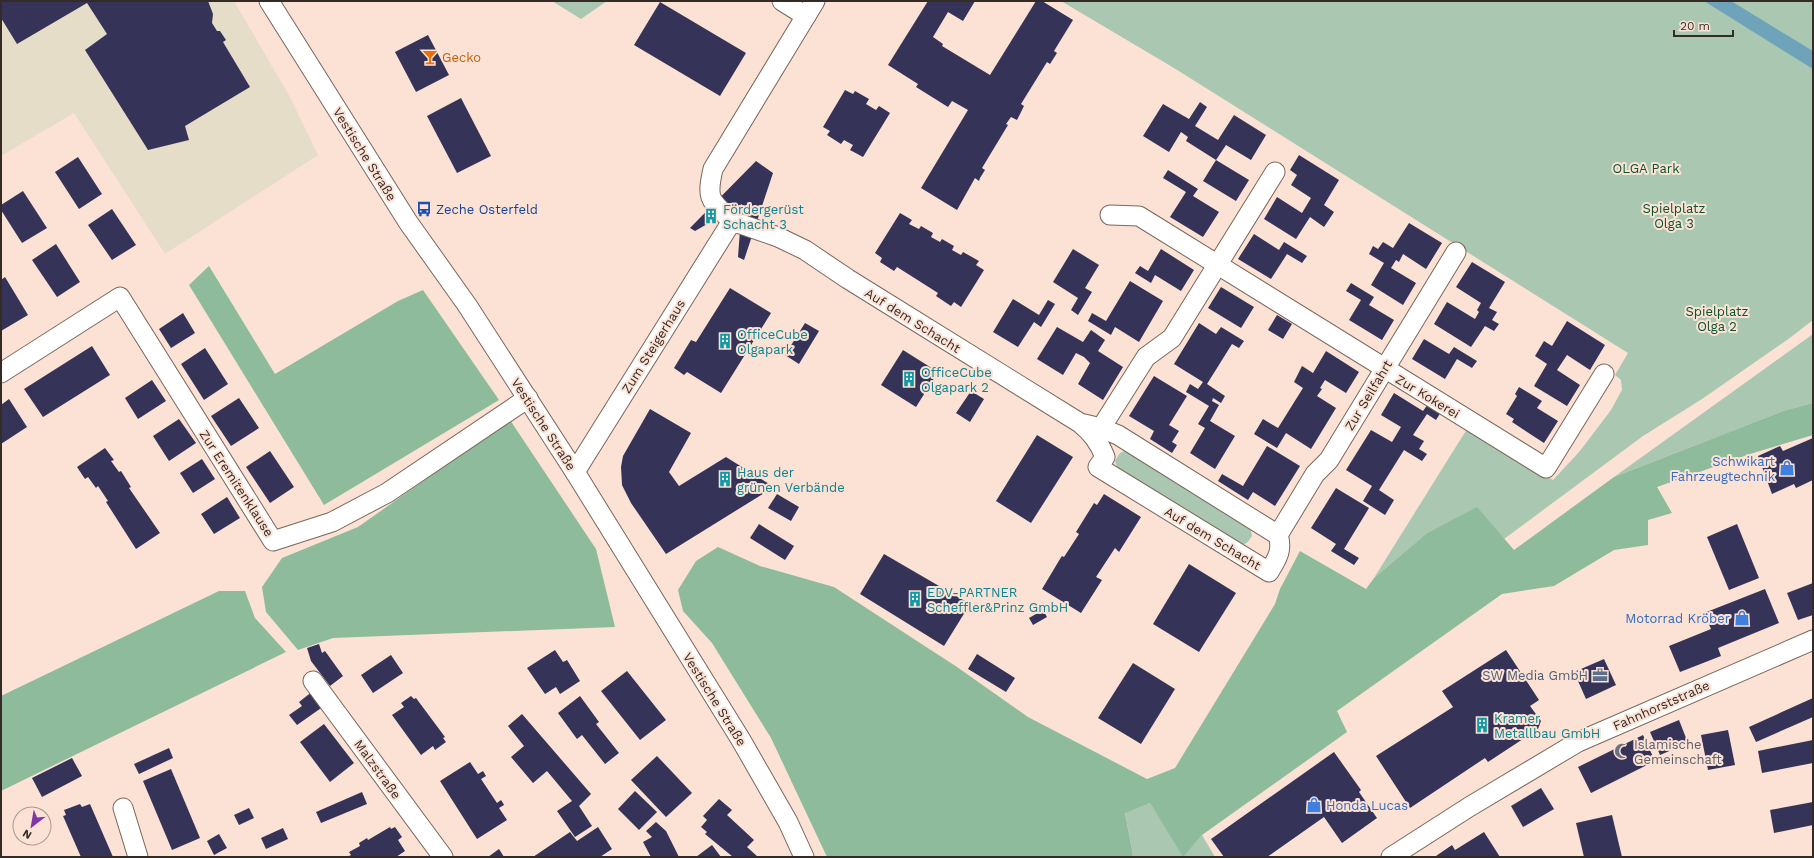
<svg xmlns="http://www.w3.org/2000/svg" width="1814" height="858" font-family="'Work Sans',sans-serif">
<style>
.education{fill:#e6ddc8}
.green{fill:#a9c7b1}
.forest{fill:#8ebb9b}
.water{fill:#6ea3ba}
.building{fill:#363358}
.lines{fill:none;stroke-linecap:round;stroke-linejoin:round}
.minor-casing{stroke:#7b665a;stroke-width:21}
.minor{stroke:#fff;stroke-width:19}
.labels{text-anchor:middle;stroke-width:4;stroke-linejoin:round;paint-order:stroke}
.food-label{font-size:13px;fill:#c56008;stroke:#fbe2d5;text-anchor:start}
.street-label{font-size:13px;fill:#342b26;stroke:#fbe2d5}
.park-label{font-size:13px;fill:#08542d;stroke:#fbe2d5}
.transit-label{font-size:13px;fill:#164399;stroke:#fbe2d5;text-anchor:start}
.culture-label{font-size:13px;fill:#0d838f;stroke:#fbe2d5;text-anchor:start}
.shop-label{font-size:13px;fill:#366cbe;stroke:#fbe2d5;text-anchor:end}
.service-label{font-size:13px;fill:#4e5e75;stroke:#fbe2d5;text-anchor:end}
.worship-label{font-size:13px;fill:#5b616d;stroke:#fbe2d5;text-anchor:start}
</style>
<rect width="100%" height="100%" fill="#fbe2d5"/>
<path class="education" d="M1 1H234L290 97 318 155 165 254 74 113 1 156Z"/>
<g class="green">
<path d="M552 1H607L581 19Z"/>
<path d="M1061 1H1813V320L1787 340 1702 399 1643 436 1504 539 1477 508 1427 533 1374 578 1467 429 1553 480 1580 451 1611 410 1622 390 1621 380 1615 375 1628 353 1174 68Z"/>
<path d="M1813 334V403L1783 411 1614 477Z"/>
<path d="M1124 451H1129L1250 526 1252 536C1248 542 1246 545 1239 545L1118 470 1115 461 1120 453Z"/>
<path d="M1150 803 1183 856 1202 835 1215 857H1131L1133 855 1125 812Z"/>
</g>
<g class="forest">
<path d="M209 266 275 374 398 301 423 290 499 400 324 505 189 285Z"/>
<path d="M1813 403V435L1750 454 1657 487 1672 513 1648 520V545L1614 550 1554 586 1502 594 1337 711 1347 732 1202 835 1183 857 1150 803 1125 813 1133 855 1131 857H827L771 738 712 643 683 611 678 590 696 561 718 547 760 566 834 587 957 667 1028 717 1147 779 1175 768 1275 604 1280 589 1300 551 1366 589 1374 578 1427 533 1477 507 1514 550 1614 477 1783 411Z"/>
<path d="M510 420 596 549 615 627 333 638 298 650 266 612 262 587 282 558 358 527Z"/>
<path d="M219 591H245L255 618 286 652 1 791V696Z"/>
</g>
<path class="water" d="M1704 1H1731L1813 51V69Z"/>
<g class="building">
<path d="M1 1H208L213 14 212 23 217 31H220L226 40 223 42 250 87 185 126 189 140 148 150 85 50 107 34 87 3 17 44 1 18Z"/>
<path d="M928 1H975L963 21 948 12 933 37 943 44 942 46 990 75 1036 1H1042L1073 20 1054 51 1057 53 1050 64 1047 62 1021 104 1024 106 1017 120 1011 117 1006 124 1008 125 982 168 985 170 980 178 979 181 975 178 957 210 921 188 968 110 952 101 948 107 916 87 918 84 888 65Z"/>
<path d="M660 2 746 53 720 96 634 45Z"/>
<path d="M428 35 449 75 416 92 395 52Z"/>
<path d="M845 90 853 94 855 91 869 99 866 104 876 110 879 106 890 113 863 157 850 150 853 145 844 140 841 144 827 135 830 131 823 127Z"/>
<path d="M461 98 491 156 457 173 427 116Z"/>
<path d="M1200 102 1207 107 1195 126 1218 140 1234 115 1266 135 1251 160 1226 145 1216 160 1249 180 1236 201 1203 181 1216 160 1186 141 1188 137 1181 132 1169 152 1143 136 1163 104 1189 119Z"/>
<path d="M1299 155 1339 180 1324 205 1334 212 1324 227 1310 217 1296 239 1264 219 1277 197 1302 213 1311 198 1291 185 1297 175 1290 170Z"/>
<path d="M78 157 102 194 79 209 55 172Z"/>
<path d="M756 161 773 173 744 260 738 257 742 204 695 231 690 228Z"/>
<path d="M1168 170 1198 189 1193 196 1219 212 1203 237 1170 217 1186 192 1163 178Z"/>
<path d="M23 191 47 228 22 243 1 210V205Z"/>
<path d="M112 209 136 245 112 260 88 225Z"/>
<path d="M900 213 912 220 909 224 919 229 921 226 933 233 931 237 940 242 942 239 954 246 952 250 961 255 963 252 979 261 976 265 984 270 961 307 954 302 951 306 936 296 938 293 916 279 897 267 894 271 880 262 882 258 875 253Z"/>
<path d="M1409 223 1442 243 1426 269 1403 254 1399 262 1396 260 1391 268 1416 283 1403 305 1371 285 1384 263 1369 254 1373 246 1378 249 1383 242 1393 248Z"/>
<path d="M1254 234 1279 250 1284 242 1307 256 1302 263 1287 254 1271 279 1238 259Z"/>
<path d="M56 244 80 282 57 297 32 260Z"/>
<path d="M1073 249 1099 265 1085 288 1092 292 1078 315 1071 310 1078 298 1053 282Z"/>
<path d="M1161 249 1194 270 1181 291 1155 275 1151 283 1135 273 1140 266 1148 271Z"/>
<path d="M1472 262 1505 282 1489 308 1497 312 1492 320 1499 324 1494 331 1485 326 1471 347 1434 324 1447 302 1475 319 1479 312 1477 310 1481 303 1456 287Z"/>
<path d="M5 277 28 315 1 331V280Z"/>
<path d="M1130 281 1163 301 1139 342 1115 327 1111 335 1088 321 1092 313 1106 321Z"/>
<path d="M1351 283 1374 297 1369 305 1394 320 1382 340 1349 320 1361 300 1346 291Z"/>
<path d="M1221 287 1254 307 1241 328 1208 308Z"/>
<path d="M730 288 771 313 721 393 687 372 684 375 674 368 691 340 696 342Z"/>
<path d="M1013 299 1039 315 1048 300 1055 304 1041 327 1034 322 1018 347 993 332Z"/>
<path d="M183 313 195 333 171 348 159 329Z"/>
<path d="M1277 315 1292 324 1283 339 1268 330Z"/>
<path d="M1567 321 1605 345 1590 370 1567 355 1557 370 1580 385 1567 406 1534 386 1547 364 1535 356 1544 341 1552 346Z"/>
<path d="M805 323 819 331 799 364 785 355Z"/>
<path d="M1199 323 1216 334 1221 327 1244 341 1239 348 1232 344 1207 384 1225 396 1221 403 1213 398 1212 401 1219 405 1210 421 1235 436 1215 469 1190 453 1205 428 1198 424 1209 406 1186 392 1190 384 1198 389 1203 382 1174 364Z"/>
<path d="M1057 327 1083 342 1091 330 1105 340 1098 351 1123 367 1103 400 1078 384 1090 363 1084 357 1076 353 1063 375 1037 359Z"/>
<path d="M1424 339 1449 354 1454 347 1477 361 1472 368 1457 359 1445 379 1412 359Z"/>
<path d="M92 346 110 375 43 417 24 389Z"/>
<path d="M205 348 228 384 204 400 181 364Z"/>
<path d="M903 350 938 372 916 407 881 385Z"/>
<path d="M1326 351 1359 372 1346 393 1325 380 1320 388 1322 389 1317 396 1336 408 1311 449 1286 433 1277 448 1254 434 1263 419 1278 428 1303 388 1294 382 1302 366 1313 373Z"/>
<path d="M1154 376 1187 396 1169 425 1179 431 1172 442 1177 445 1172 453 1150 439 1154 431 1129 416Z"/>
<path d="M152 380 166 401 138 419 125 398Z"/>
<path d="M1519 387 1542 401 1537 408 1558 421 1544 443 1512 422 1514 419 1506 414 1517 396 1515 394Z"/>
<path d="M971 391 984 399 970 422 956 413Z"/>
<path d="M1394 393 1423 411 1428 404 1441 412 1436 420 1427 414 1413 435 1424 441 1419 449 1427 454 1422 461 1404 450 1379 490 1394 500 1385 515 1363 501 1372 486 1346 470 1371 430 1392 442 1401 427 1381 415Z"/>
<path d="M239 398 259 428 231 446 211 416Z"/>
<path d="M9 399 27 427 1 444V405Z"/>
<path d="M650 409 691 433 669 472 679 486 726 457 774 487 666 554 631 503 622 485 621 467 623 456Z"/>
<path d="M179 419 196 443 169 461 153 436Z"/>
<path d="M1037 435 1073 457 1031 523 996 501Z"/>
<path d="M1813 438V480L1796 488 1794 484 1772 494 1758 456 1780 446 1783 451Z"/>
<path d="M1267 446 1300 466 1275 506 1253 492 1248 500 1218 481 1222 474 1243 486Z"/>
<path d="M105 448 114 460 111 461 119 472 121 471 131 487 129 488 160 533 136 549 106 502 108 501 98 486 96 488 88 477 85 479 77 467Z"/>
<path d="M270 451 294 487 270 503 246 467Z"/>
<path d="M202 459 215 479 193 493 180 473Z"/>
<path d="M1336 488 1369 508 1344 549 1359 558 1354 565 1331 551 1336 544 1311 528Z"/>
<path d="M777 494 799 507 791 521 768 508Z"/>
<path d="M1104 494 1141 517 1119 552 1115 548 1096 577 1102 580 1081 613 1042 589 1060 559 1062 556 1064 557 1079 534 1076 532 1094 503 1097 505Z"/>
<path d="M227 497 240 518 214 534 201 514Z"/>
<path d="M759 524 794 546 785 560 750 538Z"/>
<path d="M1737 524 1759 578 1729 590 1707 537Z"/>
<path d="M884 554 970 604 944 646 860 594Z"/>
<path d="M1189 564 1236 593 1199 652 1153 624Z"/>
<path d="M1813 583V615L1798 620 1787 593Z"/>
<path d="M1765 589 1779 623 1718 648 1721 656 1680 672 1669 646 1711 629 1704 613Z"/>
<path d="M1043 610 1047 617 1033 625 1029 618Z"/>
<path d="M319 644 322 653 325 651 343 676 330 686 311 661 307 648Z"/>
<path d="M555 650 563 662 567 660 580 681 560 694 556 687 545 694 527 668Z"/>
<path d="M1506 650 1539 700 1530 706 1541 721 1538 729 1488 762 1485 758 1410 808 1376 756 1453 707 1442 691Z"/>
<path d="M977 654 1015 678 1006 692 968 669Z"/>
<path d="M391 655 403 673 373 693 361 675Z"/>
<path d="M1604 659 1616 685 1586 699 1574 672Z"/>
<path d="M1133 663 1175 689 1141 744 1098 718Z"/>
<path d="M627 671 666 720 640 740 601 691Z"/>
<path d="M313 691 324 706 297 725 289 715 302 706 299 702Z"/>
<path d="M411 696 414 699 416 698 445 737 443 738 446 742 435 750 433 746 421 755 392 715 404 707 401 703Z"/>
<path d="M580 696 599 722 596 724 619 753 605 764 582 735 577 739 558 713Z"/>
<path d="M1813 698V717L1756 742 1749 727Z"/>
<path d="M522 714 591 794 579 806 592 826 575 837 557 811 572 801 547 771 533 783 511 757 524 746 508 726Z"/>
<path d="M1679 720 1688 743 1660 755 1650 732Z"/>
<path d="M324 724 354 763 330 782 300 742Z"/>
<path d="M1728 730 1735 765 1708 770 1701 735Z"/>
<path d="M1643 735 1655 761 1591 793 1578 767Z"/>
<path d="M1813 740V763L1762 773 1758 751Z"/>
<path d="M169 748 173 758 139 774 134 764Z"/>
<path d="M1334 752 1361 790 1359 792 1377 818 1342 843 1324 817 1267 857H1224L1211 839Z"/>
<path d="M657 756 692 793 666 817 631 780Z"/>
<path d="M72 758 82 776 42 797 32 778Z"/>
<path d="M470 762 478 774 483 771 486 776 481 779 497 803 501 800 503 803 504 805 499 808 507 820 477 839 440 781Z"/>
<path d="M171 769 200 838 172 850 143 781Z"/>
<path d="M1541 788 1554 809 1523 827 1511 806Z"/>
<path d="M635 791 657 812 639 830 618 809Z"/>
<path d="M362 792 367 804 321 823 316 812Z"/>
<path d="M719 799 732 810 727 815 754 840 747 847 758 857H733L705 834 707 832 701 827 707 820 703 816Z"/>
<path d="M1813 802V825L1774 833 1770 810Z"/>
<path d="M80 804 82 807 90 804 113 857H81L63 816 66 815 64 810Z"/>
<path d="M249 808 254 818 239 825 234 815Z"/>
<path d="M1612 815 1622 857H1584L1576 823Z"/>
<path d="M656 822 666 831 679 857H651L643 842 652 837 646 831Z"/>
<path d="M390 827 391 829 395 827 402 837 398 840 405 851 396 857H347L351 855 349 852 360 846 359 843 367 838 368 840Z"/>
<path d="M598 827 612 849 600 857H533L570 832 577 841Z"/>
<path d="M283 828 288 839 266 849 261 838Z"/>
<path d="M1484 832 1500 857 1436 856 1452 845 1455 850Z"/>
<path d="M219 834 227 848 214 855 207 841Z"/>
<path d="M712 845 721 857H696Z"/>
<path d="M499 849 504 857H488Z"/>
</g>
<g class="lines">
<g class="minor-casing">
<g id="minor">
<path d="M269 1 408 222 467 305 575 472 741 740 788 822 804 857"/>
<path d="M782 1 806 16"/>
<path d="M1110 215 1139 216 1546 468 1604 374"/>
<path d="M732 221C710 200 706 200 713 169L815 1"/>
<path d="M1 373 120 297 273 541 332 522 387 493 528 398"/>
<path d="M1101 428 1146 357 1172 338 1275 172"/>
<path d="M575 472 732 221 778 237 805 250 848 279 1080 423 1101 428 1118 435 1278 535C1283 550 1277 559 1269 572L1098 467 1105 457C1099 442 1092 433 1080 423"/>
<path d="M1278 535 1315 474 1329 460 1456 252"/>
<path d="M313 681 443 857"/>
<path d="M123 808 138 857"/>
<path d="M1391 857 1469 807 1578 742 1813 640"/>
</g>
</g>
<use href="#minor" class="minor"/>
</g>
<defs>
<g id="bar-bare" transform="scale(1.2)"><path d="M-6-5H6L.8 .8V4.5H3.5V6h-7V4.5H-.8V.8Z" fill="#e8710a" stroke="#fbe2d5" stroke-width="2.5" paint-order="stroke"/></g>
<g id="bus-bare" transform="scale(1.2)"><path d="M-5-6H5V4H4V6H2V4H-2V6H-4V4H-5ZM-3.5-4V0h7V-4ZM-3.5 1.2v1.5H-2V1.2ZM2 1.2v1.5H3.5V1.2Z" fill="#1a4fb4" stroke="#fbe2d5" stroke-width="2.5" paint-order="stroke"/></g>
<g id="building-bare" transform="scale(1.2)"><path d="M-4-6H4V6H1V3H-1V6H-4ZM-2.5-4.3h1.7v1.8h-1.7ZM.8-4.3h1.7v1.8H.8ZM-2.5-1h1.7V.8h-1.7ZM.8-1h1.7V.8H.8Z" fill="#0f9aa8" stroke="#fbe2d5" stroke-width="2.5" paint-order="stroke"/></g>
<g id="shop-bare" transform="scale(1.2)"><path d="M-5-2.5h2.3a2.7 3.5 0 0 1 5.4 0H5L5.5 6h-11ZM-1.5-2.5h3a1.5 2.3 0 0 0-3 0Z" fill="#3f7fe0" stroke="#fbe2d5" stroke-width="2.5" paint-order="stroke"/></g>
<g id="office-bare" transform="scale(1.2)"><path d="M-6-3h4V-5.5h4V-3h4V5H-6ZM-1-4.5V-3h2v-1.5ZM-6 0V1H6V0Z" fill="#5c6f8a" stroke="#fbe2d5" stroke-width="2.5" paint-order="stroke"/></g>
<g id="mosque-bare" transform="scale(1.2)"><path d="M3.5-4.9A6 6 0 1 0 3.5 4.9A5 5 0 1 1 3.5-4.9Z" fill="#6b7280" stroke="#fbe2d5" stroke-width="2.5" paint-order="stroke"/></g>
</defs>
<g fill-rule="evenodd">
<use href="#bar-bare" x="430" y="57"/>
<use href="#bus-bare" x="424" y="209"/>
<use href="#building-bare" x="711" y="216"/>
<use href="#building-bare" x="725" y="341"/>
<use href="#building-bare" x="909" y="379"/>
<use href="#shop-bare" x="1787" y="468"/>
<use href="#building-bare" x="725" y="479"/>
<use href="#building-bare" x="915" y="599"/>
<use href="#shop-bare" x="1742" y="618"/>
<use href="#office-bare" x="1600" y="675"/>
<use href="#building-bare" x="1482" y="725"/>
<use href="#mosque-bare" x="1622" y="751"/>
<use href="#shop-bare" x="1314" y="805"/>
</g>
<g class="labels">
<g class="food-label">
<text x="442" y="62">Gecko</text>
</g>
<g class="street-label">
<text transform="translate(365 154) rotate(58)" y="5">Vestische Straße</text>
<text transform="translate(913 320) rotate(32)" y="5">Auf dem Schacht</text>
<text transform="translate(653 346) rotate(-58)" y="5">Zum Steigerhaus</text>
<text transform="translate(1368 395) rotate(-59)" y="5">Zur Seilfahrt</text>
<text transform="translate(1428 396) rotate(31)" y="5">Zur Kokerei</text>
<text transform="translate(544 424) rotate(57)" y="5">Vestische Straße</text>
<text transform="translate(237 483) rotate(57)" y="5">Zur Eremitenklause</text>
<text transform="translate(1213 538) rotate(31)" y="5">Auf dem Schacht</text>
<text transform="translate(715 699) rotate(58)" y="5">Vestische Straße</text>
<text transform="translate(1661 705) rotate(-24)" y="5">Fahnhorststraße</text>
<text transform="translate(378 769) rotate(54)" y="5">Malzstraße</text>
</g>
<g class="park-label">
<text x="1646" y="173">OLGA Park</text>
<text x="1674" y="213">Spielplatz<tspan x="1674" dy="15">Olga 3</tspan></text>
<text x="1717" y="316">Spielplatz<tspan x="1717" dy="15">Olga 2</tspan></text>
</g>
<g class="transit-label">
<text x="436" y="214">Zeche Osterfeld</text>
</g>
<g class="culture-label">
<text x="723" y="214">Fördergerüst<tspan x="723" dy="15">Schacht 3</tspan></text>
<text x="737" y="339">OfficeCube<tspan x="737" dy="15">Olgapark</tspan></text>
<text x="921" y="377">OfficeCube<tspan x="921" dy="15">Olgapark 2</tspan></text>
<text x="737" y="477">Haus der<tspan x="737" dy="15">grünen Verbände</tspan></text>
<text x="927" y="597">EDV-PARTNER<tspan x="927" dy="15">Scheffler&amp;Prinz GmbH</tspan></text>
<text x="1494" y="723">Kramer<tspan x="1494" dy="15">Metallbau GmbH</tspan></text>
</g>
<g class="shop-label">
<text x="1775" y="466">Schwikart<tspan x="1775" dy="15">Fahrzeugtechnik</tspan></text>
<text x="1730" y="623">Motorrad Kröber</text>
<text x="1326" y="810" text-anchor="start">Honda Lucas</text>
</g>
<g class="service-label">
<text x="1588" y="680">SW Media GmbH</text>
</g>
<g class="worship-label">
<text x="1634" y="749">Islamische<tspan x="1634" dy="15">Gemeinschaft</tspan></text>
</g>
</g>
<rect width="1814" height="858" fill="none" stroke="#342b26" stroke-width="4"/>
<g transform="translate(32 826) rotate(211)"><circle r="19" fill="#fbe2d5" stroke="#ab998f"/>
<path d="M0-3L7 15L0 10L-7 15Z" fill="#7f36a9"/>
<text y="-6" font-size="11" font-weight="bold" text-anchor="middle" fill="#342b26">N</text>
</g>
<path d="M1674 30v6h59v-6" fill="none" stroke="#342b26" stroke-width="2"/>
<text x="1680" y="30" font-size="12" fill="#342b26" stroke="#fbe2d5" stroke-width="3" paint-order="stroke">20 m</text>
</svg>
